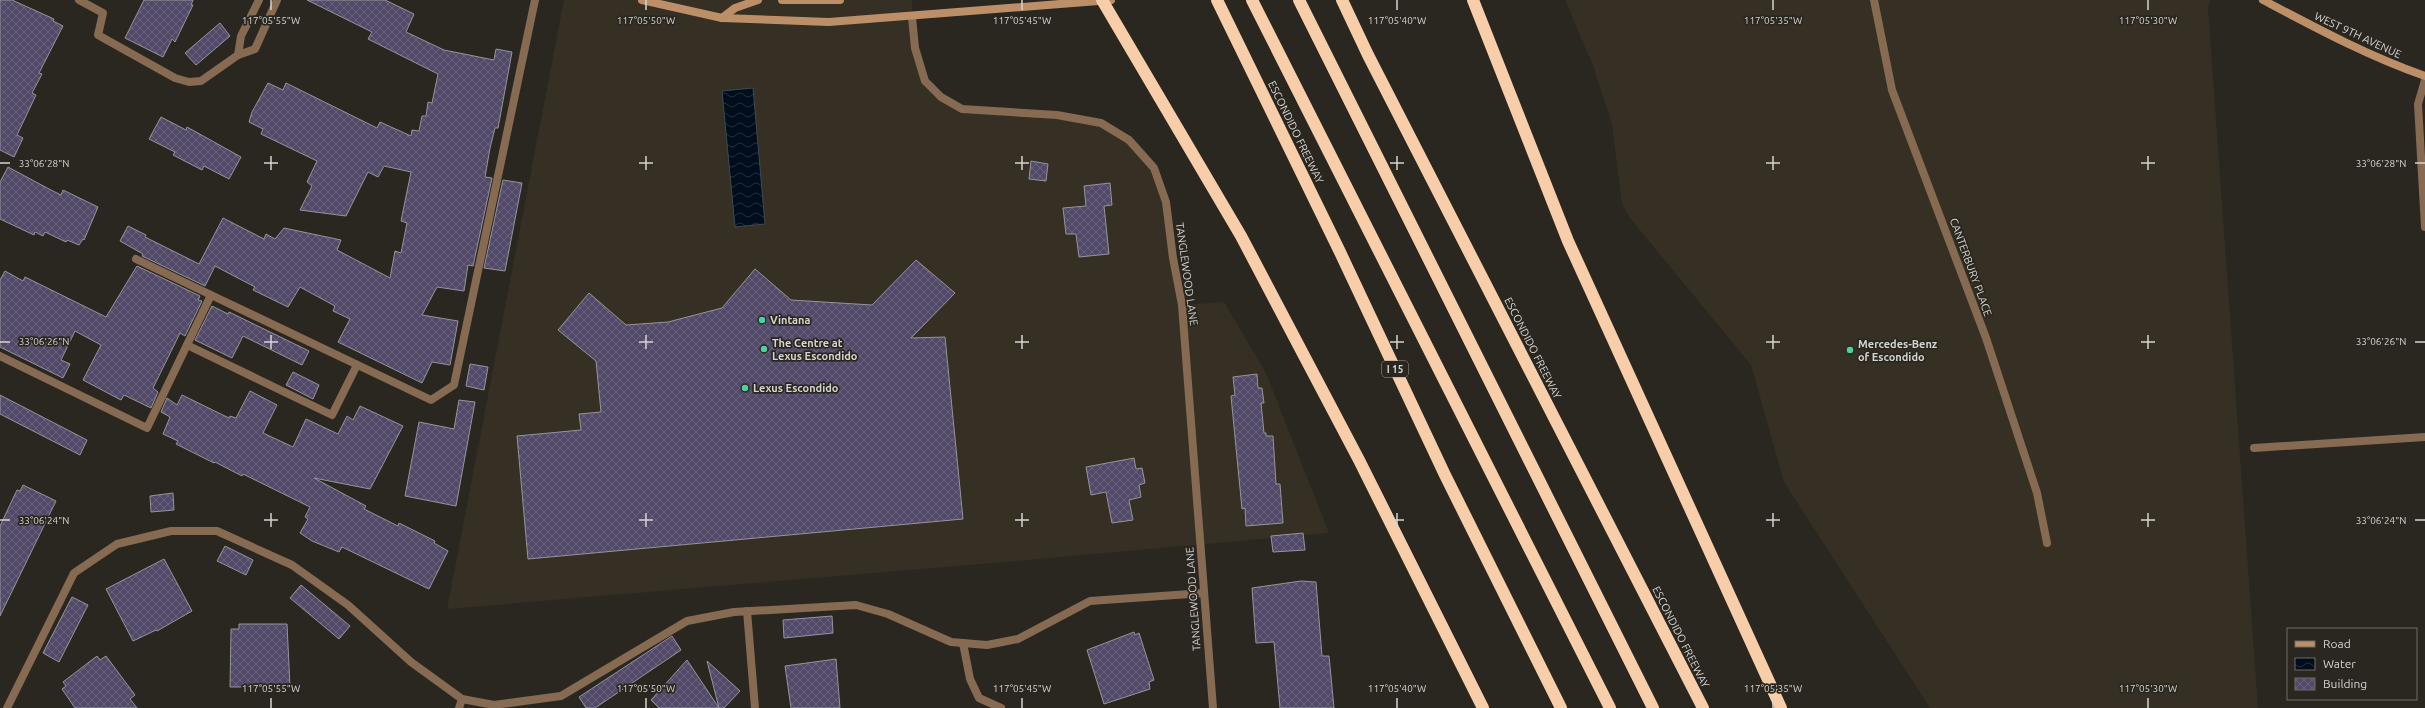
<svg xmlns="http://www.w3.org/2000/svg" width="2425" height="708" font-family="Ubuntu,sans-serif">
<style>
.built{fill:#353023}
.water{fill:url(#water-waves);stroke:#404952}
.building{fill:url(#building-cross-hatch);stroke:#96949c}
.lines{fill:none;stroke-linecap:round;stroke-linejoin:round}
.minor{stroke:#866a52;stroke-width:8}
.secondary{stroke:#bc8f69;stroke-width:8}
.motorway{stroke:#f8ceaa;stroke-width:12}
.ticks{fill:none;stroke:#d6d4d0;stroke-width:1.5}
.poi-dot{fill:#49d49d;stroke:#2a2720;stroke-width:1.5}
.labels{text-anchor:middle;stroke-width:3.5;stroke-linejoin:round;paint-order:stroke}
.shield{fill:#2a2720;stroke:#a2a09b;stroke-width:1}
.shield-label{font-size:10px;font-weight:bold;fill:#d6d4d0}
.street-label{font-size:11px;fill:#d6d4d0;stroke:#2a2720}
.poi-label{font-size:11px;font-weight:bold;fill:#d6d4d0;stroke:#2a2720;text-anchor:start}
.ticks-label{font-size:10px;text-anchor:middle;fill:#d6d4d0;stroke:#2a2720;stroke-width:3.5;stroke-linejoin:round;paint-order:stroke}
</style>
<defs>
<pattern id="water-waves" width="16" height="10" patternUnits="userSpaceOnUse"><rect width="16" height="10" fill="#000d1c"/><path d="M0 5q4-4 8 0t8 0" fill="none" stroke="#242f3c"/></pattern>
<pattern id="building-cross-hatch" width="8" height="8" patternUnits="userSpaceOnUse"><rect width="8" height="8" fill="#514967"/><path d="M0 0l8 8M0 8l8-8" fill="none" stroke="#69627c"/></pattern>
</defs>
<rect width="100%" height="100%" fill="#2a2720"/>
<g class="built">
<path d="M564 0H912V17L925 81 962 109 1101 123 1129 140 1154 168 1166 202 1182 305 1224 302 1266 373 1329 533 1016 561 447 609Z"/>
<path d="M1565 0H2210L2208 8 2258 708H1930L1784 482 1751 365 1630 218 1622 204 1612 124 1594 68Z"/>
</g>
<path class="water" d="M753 88 765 224 735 227 722 91Z"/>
<g class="building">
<path d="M0 0H12L54 19 53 21 63 26 39 73 42 74 32 93 36 95 17 135 23 138 14 157 0 150Z"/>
<path d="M144 0H193L191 5H193L175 42 172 39 163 57 125 38Z"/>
<path d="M307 0H385L414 14 406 32 444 50 494 60 496 49 512 52 498 128H495L490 148 485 177 492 178 473 266 468 265 464 291 437 287 422 315 458 321 450 365 432 362 422 383 338 342 350 319 333 311 335 306 300 287 288 307 253 290 255 287 215 266 205 286 142 256 143 254 120 241 128 226 146 235 145 237 199 264 223 218 264 239 266 234 275 239 284 228 341 240 337 250 390 278 395 251 401 253 407 223 401 221 411 172 384 166 378 177 368 172 346 216 300 210 312 186 307 182 317 161 261 134 263 129 249 122 252 112 268 83 283 90 286 83 377 128 380 122 411 136 412 130 419 131 422 116H426L428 102 432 103 438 74 368 39 372 32Z"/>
<path d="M220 23 230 36 196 65 185 53Z"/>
<path d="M161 117 186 130 187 127 241 157 229 179 204 166 202 170 173 155 175 152 149 139Z"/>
<path d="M1031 161 1048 164 1046 181 1029 179Z"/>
<path d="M8 167 49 189 61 195 63 190 98 207 84 240 83 239 79 245 67 240 66 242 45 232 43 236 35 232 34 235 0 219V182Z"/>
<path d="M503 180 522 183 505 271 484 268Z"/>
<path d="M1110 183 1112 205 1104 206 1109 254 1079 257 1076 234H1066L1063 208 1086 206 1084 186Z"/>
<path d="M916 260 955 293 911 338 945 337 963 519 528 559 517 436 581 430 579 414 601 412 596 361 558 330 589 293 626 325 668 322 722 308 755 269 791 300 872 305Z"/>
<path d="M137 266 200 296 198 300 202 301 185 336 180 333 153 388 158 392 151 408 124 395 121 400 83 380 101 345 75 331 61 360 70 364 63 378 0 347V280L5 271 23 281 25 277 106 317Z"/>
<path d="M212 306 228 314 229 312 309 351 302 365 243 336 232 358 195 340Z"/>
<path d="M470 364 488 367 484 390 466 386Z"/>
<path d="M293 372 319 385 313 399 286 385Z"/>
<path d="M1257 374 1258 388H1262L1264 403H1261L1264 433H1266V436H1273L1276 484H1280L1283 523 1246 526 1245 508 1242 509 1231 396 1235 395 1233 377Z"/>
<path d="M250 391 277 405 263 433 293 447 306 419 338 434 347 416 353 420 360 406 403 426 370 489 314 478 366 506 364 509 398 526 399 523 435 541 434 543 448 551 429 589 342 547 339 552 312 541 300 533 308 519 305 517 310 507 243 474 242 476 215 462 214 463 176 444 178 441 163 434 170 417 161 412 167 398 177 405 182 395 229 418 230 416 236 418Z"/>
<path d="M0 395 87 440 80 455 0 414Z"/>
<path d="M459 400 475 402 456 506 405 496 419 422 454 429Z"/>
<path d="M1134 458 1136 469 1142 468 1145 483 1139 485 1141 497 1129 500 1133 520 1112 523 1106 492 1091 495 1086 467Z"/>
<path d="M23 485 56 501 0 616V526L17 490 20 491Z"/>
<path d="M173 493 174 510 151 512 150 496Z"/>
<path d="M1303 533 1305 550 1273 552 1271 536Z"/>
<path d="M225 546 253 560 246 575 217 561Z"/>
<path d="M164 559 192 611 157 631 156 630 133 641 106 589Z"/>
<path d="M1301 581 1316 582 1322 656H1329L1334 708H1280L1274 642 1256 643 1252 588Z"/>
<path d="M301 585 350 626 339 639 290 598Z"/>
<path d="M72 597 88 605 59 662 43 653Z"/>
<path d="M832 616 833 633 784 638 783 620Z"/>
<path d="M239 624H287L290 687H230L231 629H239Z"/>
<path d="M1134 632 1135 635 1139 633 1154 680 1149 682 1150 689 1104 704 1087 650Z"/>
<path d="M672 636 681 650 595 708H586L579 697Z"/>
<path d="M97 656 100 660 106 656 135 695 130 699 137 708H75L62 689 66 686 63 682Z"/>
<path d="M836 659 840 708H791L785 666Z"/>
<path d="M687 660 719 708H659L651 700Z"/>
<path d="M707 661 740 691 724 708H719Z"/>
</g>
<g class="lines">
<g class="minor">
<path d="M79 0 103 13 98 35 175 78 189 82 201 81 238 55 255 49 277 0"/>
<path d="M1874 0 1892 90 1986 338 2037 493 2047 543"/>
<path d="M912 17 915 48 925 81 941 97 962 109 1057 115 1101 123 1129 140 1154 168 1166 202 1173 258 1182 305 1213 708"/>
<path d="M238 55 241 36 259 0"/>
<path d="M2425 80 2418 104 2425 227"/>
<path d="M136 259 211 295"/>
<path d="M187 345 332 415 357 365"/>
<path d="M0 356 147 428 211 295 431 400 454 385 535 0"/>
<path d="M2254 448 2425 437"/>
<path d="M747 611 755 708"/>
<path d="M963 643 970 679 979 698 1001 708"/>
<path d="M7 708 74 573 117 544 171 531H217L292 565 348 605 411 662 462 699 494 705 561 696 687 621 734 612 856 605 888 614 951 642 987 645 1018 639 1090 601 1204 593"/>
<path d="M459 708 462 699"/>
</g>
<g class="secondary">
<path d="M642 0 722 18 829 22 1111 0"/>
<path d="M782 0H840"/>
<path d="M2263 0C2316 28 2368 56 2425 76"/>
<path d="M722 18 735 8 758 0"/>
</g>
<g class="motorway">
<path d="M1102 0 1241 236 1359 460 1483 708"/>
<path d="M1217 0 1340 252 1445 475 1561 708"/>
<path d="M1252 0 1610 708"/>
<path d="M1299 0 1653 708"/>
<path d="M1342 0 1368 55 1703 708"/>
<path d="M1473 0 1568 241 1781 708"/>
</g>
</g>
<path class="ticks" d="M271 0V10M646 0V10M1022 0V10M1397 0V10M1773 0V10M2148 0V10M271 156V170M646 156V170M1022 156V170M1397 156V170M1773 156V170M2148 156V170M0 163H10M264 163H278M639 163H653M1015 163H1029M1390 163H1404M1766 163H1780M2141 163H2155M2415 163H2425M271 335V349M646 335V349M1022 335V349M1397 335V349M1773 335V349M2148 335V349M0 342H10M264 342H278M639 342H653M1015 342H1029M1390 342H1404M1766 342H1780M2141 342H2155M2415 342H2425M271 513V527M646 513V527M1022 513V527M1397 513V527M1773 513V527M2148 513V527M0 520H10M264 520H278M639 520H653M1015 520H1029M1390 520H1404M1766 520H1780M2141 520H2155M2415 520H2425M271 698V708M646 698V708M1022 698V708M1397 698V708M1773 698V708M2148 698V708"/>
<g class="poi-dot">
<circle cx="762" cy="320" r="4"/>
<circle cx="764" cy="349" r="4"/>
<circle cx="1850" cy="350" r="4"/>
<circle cx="745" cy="388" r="4"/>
</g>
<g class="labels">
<rect class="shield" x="1382" y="361" width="26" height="16" rx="3"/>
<g class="shield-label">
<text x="1395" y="373">I 15</text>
</g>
<g class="street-label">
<text transform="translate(2358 35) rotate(25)" y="4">WEST 9TH AVENUE</text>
<text transform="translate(1296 132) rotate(64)" y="4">ESCONDIDO FREEWAY</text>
<text transform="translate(1971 267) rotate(70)" y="4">CANTERBURY PLACE</text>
<text transform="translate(1187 274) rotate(82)" y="4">TANGLEWOOD LANE</text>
<text transform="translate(1533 348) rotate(63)" y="4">ESCONDIDO FREEWAY</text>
<text transform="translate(1193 599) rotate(-94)" y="4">TANGLEWOOD LANE</text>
<text transform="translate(1681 637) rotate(63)" y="4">ESCONDIDO FREEWAY</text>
</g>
<g class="poi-label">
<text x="770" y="324">Vintana</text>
<text x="772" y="347">The Centre at<tspan x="772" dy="13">Lexus Escondido</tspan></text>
<text x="1858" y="348">Mercedes-Benz<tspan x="1858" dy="13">of Escondido</tspan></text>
<text x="753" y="392">Lexus Escondido</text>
</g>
</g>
<g class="ticks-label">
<text x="271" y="24">117°05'55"W</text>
<text x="646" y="24">117°05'50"W</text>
<text x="1022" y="24">117°05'45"W</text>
<text x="1397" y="24">117°05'40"W</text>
<text x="1773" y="24">117°05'35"W</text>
<text x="2148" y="24">117°05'30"W</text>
<text x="44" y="167">33°06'28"N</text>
<text x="2381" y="167">33°06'28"N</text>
<text x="44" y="345">33°06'26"N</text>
<text x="2381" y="345">33°06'26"N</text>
<text x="44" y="524">33°06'24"N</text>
<text x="2381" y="524">33°06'24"N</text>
<text x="271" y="692">117°05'55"W</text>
<text x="646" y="692">117°05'50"W</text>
<text x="1022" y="692">117°05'45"W</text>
<text x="1397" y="692">117°05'40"W</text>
<text x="1773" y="692">117°05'35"W</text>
<text x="2148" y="692">117°05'30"W</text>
</g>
<rect x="2287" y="628" width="130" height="72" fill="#2a2720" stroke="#6f6c66"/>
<rect x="2295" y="641" width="20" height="6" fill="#bc8f69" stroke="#6f6c66"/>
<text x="2323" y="648" font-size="12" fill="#d6d4d0">Road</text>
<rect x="2295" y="658" width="20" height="12" fill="url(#water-waves)" stroke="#6f6c66"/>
<text x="2323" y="668" font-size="12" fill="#d6d4d0">Water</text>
<rect x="2295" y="678" width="20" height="12" fill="url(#building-cross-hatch)" stroke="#6f6c66"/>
<text x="2323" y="688" font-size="12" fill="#d6d4d0">Building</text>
</svg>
